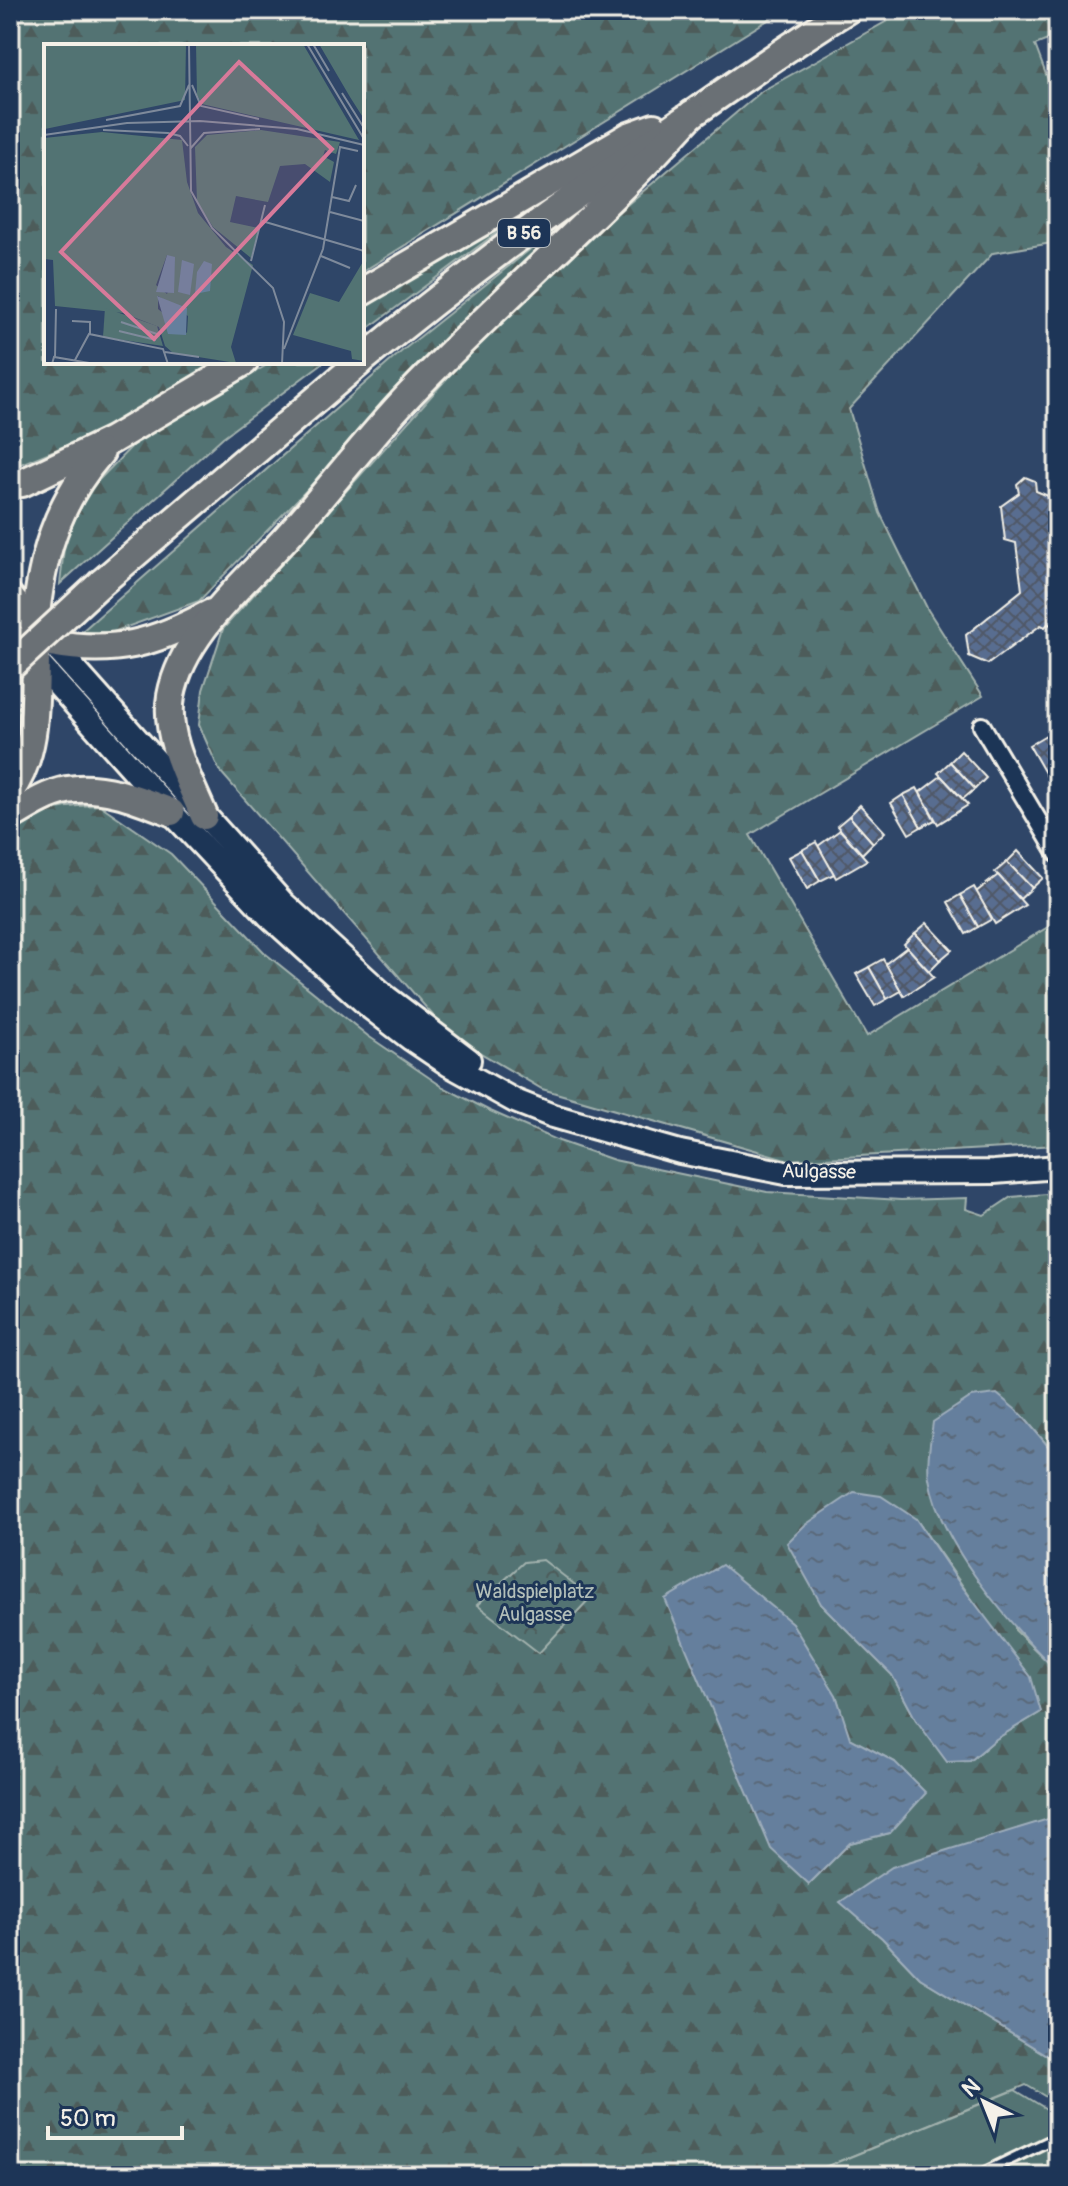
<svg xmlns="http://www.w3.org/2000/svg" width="1068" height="2186" font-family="Pangolin,sans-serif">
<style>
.forest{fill:url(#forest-firs);stroke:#a3b2ae;stroke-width:2;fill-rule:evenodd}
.park{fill:url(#park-crowns);stroke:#a3b2ae;stroke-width:2}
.garden{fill:#527373;stroke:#a3b2ae;stroke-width:2}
.water{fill:url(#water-ripples);stroke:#9eadbb;stroke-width:2}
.building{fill:url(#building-cross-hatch);stroke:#f4f1e8;stroke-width:2}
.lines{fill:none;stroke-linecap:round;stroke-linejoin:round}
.service-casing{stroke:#f4f1e8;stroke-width:14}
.minor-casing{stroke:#f4f1e8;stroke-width:22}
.secondary-casing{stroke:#f4f1e8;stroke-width:28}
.primary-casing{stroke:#f4f1e8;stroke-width:30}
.trunk-casing{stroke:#f4f1e8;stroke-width:32}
.service{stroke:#1d3557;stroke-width:8}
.minor{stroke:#1d3557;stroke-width:16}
.secondary{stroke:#1d3557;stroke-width:22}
.primary{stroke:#6b6f75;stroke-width:24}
.trunk{stroke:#6b6f75;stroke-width:26}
.trunk-bridge-casing{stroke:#f4f1e8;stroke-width:32;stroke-linecap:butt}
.trunk-bridge{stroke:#6b6f75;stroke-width:26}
.labels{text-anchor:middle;stroke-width:6;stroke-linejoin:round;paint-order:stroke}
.shield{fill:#1d3557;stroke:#b4b9bc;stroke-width:2}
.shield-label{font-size:18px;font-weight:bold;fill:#f4f1e8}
.street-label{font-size:20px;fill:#f4f1e8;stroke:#1d3557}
.park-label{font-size:20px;fill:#b3bfb9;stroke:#1d3557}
.inset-road{fill:none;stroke:#7e8a9b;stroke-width:2}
.view{fill:#d87a9a;fill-opacity:0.15;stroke:#d87a9a;stroke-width:4}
.inset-edge{fill:none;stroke:#f4f1e8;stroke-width:4}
</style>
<defs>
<pattern id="forest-firs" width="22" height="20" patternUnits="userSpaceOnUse" patternTransform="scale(2)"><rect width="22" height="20" fill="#527373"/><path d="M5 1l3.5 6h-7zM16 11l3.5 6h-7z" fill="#4d5b5a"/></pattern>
<pattern id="park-crowns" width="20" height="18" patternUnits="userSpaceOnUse" patternTransform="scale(2)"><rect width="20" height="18" fill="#527373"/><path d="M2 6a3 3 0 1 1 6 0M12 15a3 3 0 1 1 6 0" fill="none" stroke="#4d5b5a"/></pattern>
<pattern id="water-ripples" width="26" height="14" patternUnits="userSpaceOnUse" patternTransform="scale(2)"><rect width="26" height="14" fill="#657f9d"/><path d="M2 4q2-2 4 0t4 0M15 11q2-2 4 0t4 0" fill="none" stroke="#5a697a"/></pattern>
<pattern id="building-cross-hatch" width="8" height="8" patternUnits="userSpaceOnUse" patternTransform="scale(2)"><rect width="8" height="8" fill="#596d90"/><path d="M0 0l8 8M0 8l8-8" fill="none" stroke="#505967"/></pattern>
</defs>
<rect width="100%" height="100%" fill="#2f4668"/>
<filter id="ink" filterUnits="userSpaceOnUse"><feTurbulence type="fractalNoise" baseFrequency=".0125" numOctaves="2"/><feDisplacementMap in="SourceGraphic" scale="16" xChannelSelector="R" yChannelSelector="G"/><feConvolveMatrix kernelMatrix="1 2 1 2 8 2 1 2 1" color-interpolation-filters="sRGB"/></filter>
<g filter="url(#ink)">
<g class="forest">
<path d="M10 10H784L362 272V46H46V362H217L116 425 16 466 10 465Z"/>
<path d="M907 10H1058V36L1035 45 1056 101H1058V242L993 253 849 409 880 513 928 610 983 696 750 835 867 1036 1058 921V1145L789 1160 542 1089 450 1035 219 770 199 725 203 690 223 629 526 290 762 91Z"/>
<path d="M530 208 362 333V309Z"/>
<path d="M572 216 199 601 113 632H81L402 351Z"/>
<path d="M272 362H324L223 437 60 584 65 539 90 489 136 442Z"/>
<path d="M10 700 25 713 15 755 10 763Z"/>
<path d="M100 805 171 854 266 954 368 1036 443 1087 488 1110 559 1141 614 1160 767 1192 901 1200 967 1198 966 1209 984 1215 1011 1197 1058 1193V1458L1022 1415 1015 1630 1058 1672V1816L841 1902 882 1938 920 1978 1058 2062V2104L1026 2085 803 2176H10V834C47 808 56 806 100 805ZM916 1519 990 1625 1041 1712 996 1739 970 1761 916 1720 892 1675 821 1604ZM836 1695 849 1738 895 1762 890 1833 850 1843 809 1884Z"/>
</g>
<path class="park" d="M543 1560 591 1597 539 1653 477 1605 524 1562Z"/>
<path class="garden" d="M1015 2090 1058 2116V2176H803Z"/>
<g class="water">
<path d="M997 1394 1022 1415 1058 1458V1672C1011 1626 939 1544 929 1478 926 1461 931 1439 933 1422L971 1397Z"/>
<path d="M854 1492 881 1496 916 1519 958 1581 1031 1677 1041 1712 996 1739 970 1761 947 1762 916 1720 892 1675 821 1604 787 1543 805 1525Z"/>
<path d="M722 1565 792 1623 836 1695 850 1738 895 1762 926 1793 890 1833 850 1843 809 1884 771 1849 665 1599Z"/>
<path d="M1058 1816V2062L920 1978 882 1938 840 1902 892 1867Z"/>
</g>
<g class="building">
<path d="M1025 477 1035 481 1036 491 1058 500V534L1054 538 1058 581V627L1048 624 1045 627 1041 625 988 664 969 656 966 635 1022 590 1016 543 1005 540 1001 506 1019 493 1017 484Z"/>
<path d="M1051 732 1058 744V796L1029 745Z"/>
<path d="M961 751 986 778 975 789 950 762Z"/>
<path d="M950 762 975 789 963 799 938 773Z"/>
<path d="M941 776 968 805 938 824 920 792Z"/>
<path d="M917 788 935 820 921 827 903 795Z"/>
<path d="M903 795 921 827 909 834 891 803Z"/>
<path d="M860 805 885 832 873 843 849 816Z"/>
<path d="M849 816 873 843 862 854 837 826Z"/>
<path d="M840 830 867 860 836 878 818 846Z"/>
<path d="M816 842 834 874 820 881 802 850Z"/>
<path d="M802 850 820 881 807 889 789 857Z"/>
<path d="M1018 851 1043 878 1032 888 1007 862Z"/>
<path d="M1007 862 1032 888 1020 899 995 872Z"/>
<path d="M998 875 1025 905 995 924 976 892Z"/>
<path d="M974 887 992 919 978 927 960 895Z"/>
<path d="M960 895 978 927 966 934 948 902Z"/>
<path d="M927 923 952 950 940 960 915 933Z"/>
<path d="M915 933 940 960 929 971 904 944Z"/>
<path d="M907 947 934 977 904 996 885 964Z"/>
<path d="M883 959 901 991 887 999 869 967Z"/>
<path d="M869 967 887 999 875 1006 856 974Z"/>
</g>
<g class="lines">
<g class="service-casing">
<g id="service">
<path d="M1054 96 1058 94"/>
<path d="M976 2176 1049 2141 1057 2142"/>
</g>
</g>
<g class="minor-casing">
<path id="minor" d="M982 726 1058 854"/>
</g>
<g class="secondary-casing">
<g id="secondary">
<path d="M45 636 283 903 386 997 469 1060"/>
<path d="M30 654 171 812 268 915 372 1009 411 1039 448 1064 515 1101 553 1116 680 1152 786 1173 994 1172 1058 1167"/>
</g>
</g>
<g class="primary-casing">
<path id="primary" d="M10 596 35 625 36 640"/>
</g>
<g class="trunk-casing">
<g id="trunk">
<path d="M362 292 629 136 654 127"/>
<path d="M362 360C466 274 574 195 685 119 738 82 792 44 847 10"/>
<path d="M10 484 22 483 112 440 244 362"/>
<path d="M101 583 360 362"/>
<path d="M35 625C41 558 56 504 101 452"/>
<path d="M10 641H19"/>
<path d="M51 643C115 655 154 643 211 613"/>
<path d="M10 792C37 754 35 706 36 661"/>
<path d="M204 816C189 780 164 736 171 696 183 631 249 580 291 532 331 487 367 439 409 395 501 299 603 213 692 114"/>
<path d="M10 817C27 807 46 794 67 790 103 784 138 799 171 812"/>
</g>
</g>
<use href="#service" class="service"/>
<use href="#minor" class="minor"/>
<use href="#secondary" class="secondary"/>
<use href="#primary" class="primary"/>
<use href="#trunk" class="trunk"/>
<g class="trunk-bridge-casing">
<path id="trunk-bridge" d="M10 667 101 583"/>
</g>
<use href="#trunk-bridge" class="trunk-bridge"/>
</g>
</g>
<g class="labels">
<rect class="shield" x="498" y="219" width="52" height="28" rx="6"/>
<g class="shield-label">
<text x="524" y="239">B 56</text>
</g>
<g class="street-label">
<text transform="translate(819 1171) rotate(1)" y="7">Aulgasse</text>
</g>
<g class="park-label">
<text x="535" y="1598">Waldspielplatz<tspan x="535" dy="23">Aulgasse</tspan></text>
</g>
</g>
<g transform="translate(44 44)">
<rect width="320" height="320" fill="#2f4668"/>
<path d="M152 0H259L315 96 158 60 153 51ZM275 0H320V75L306 53ZM217 86 296 98 292 110 281 106 279 112 290 118 286 138 261 120 236 122 224 158 192 152 186 178 215 184 207 214 169 183 153 157 151 103 163 91ZM58 88 138 96 143 138 154 169 182 203 209 221 187 303 192 319 129 309 121 302 115 283 79 269 11 262 9 216 0 215V94ZM123 211 130 233 123 250 112 241ZM114 252 144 272 143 289 114 265Z" fill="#527373" fill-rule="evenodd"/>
<path d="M320 216V317L308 315 307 307 249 291 266 249 295 258Z" fill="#527373"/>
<path d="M0 0H142L141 56 1 85Z" fill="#527373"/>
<path d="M61 264 113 282 119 302 59 293Z" fill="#527373"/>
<path d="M123 211 131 213 130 249 112 248ZM138 216 150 220 146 251 134 248ZM160 217 168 220 166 247 151 250 153 228ZM113 252 143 264 142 291 124 290Z" fill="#657f9d"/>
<path class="inset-road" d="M145 0 147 147 168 184 229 244 240 278 238 320M263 0 320 95M269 0 285 27M148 41 157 62 215 75M298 49 320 84M62 76 136 62 145 41M59 86 124 89 136 92 144 102M0 91 83 79 156 77 253 85 320 101M146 105 160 89 216 85M288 153 305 157 312 141M286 168 320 177M218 177 320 207M277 212 306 224M207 217 221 161M28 277 46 278V290M77 278 113 290M75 287 112 296M240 305 279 205 296 103 314 107M121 308 155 313M11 313 12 265M31 316 45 290 119 305 124 320M8 320 10 313 51 320"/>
<path class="view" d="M195 18 288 105 110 295 17 208Z"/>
<rect width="320" height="320" class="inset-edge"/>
</g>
<rect width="1068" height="2186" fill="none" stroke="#1d3557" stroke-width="40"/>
<rect x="20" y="20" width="1028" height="2146" fill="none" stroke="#f4f1e8" stroke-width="3" filter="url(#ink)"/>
<g transform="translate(984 2102) rotate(317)" stroke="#1d3557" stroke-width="6" paint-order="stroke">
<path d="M0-6L14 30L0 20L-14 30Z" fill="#f4f1e8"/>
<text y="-12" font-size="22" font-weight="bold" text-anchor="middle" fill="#f4f1e8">N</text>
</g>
<path d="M48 2126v12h134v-12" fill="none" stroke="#f4f1e8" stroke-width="4"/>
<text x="60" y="2126" font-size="24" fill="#f4f1e8" stroke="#1d3557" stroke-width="6" paint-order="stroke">50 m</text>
</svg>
